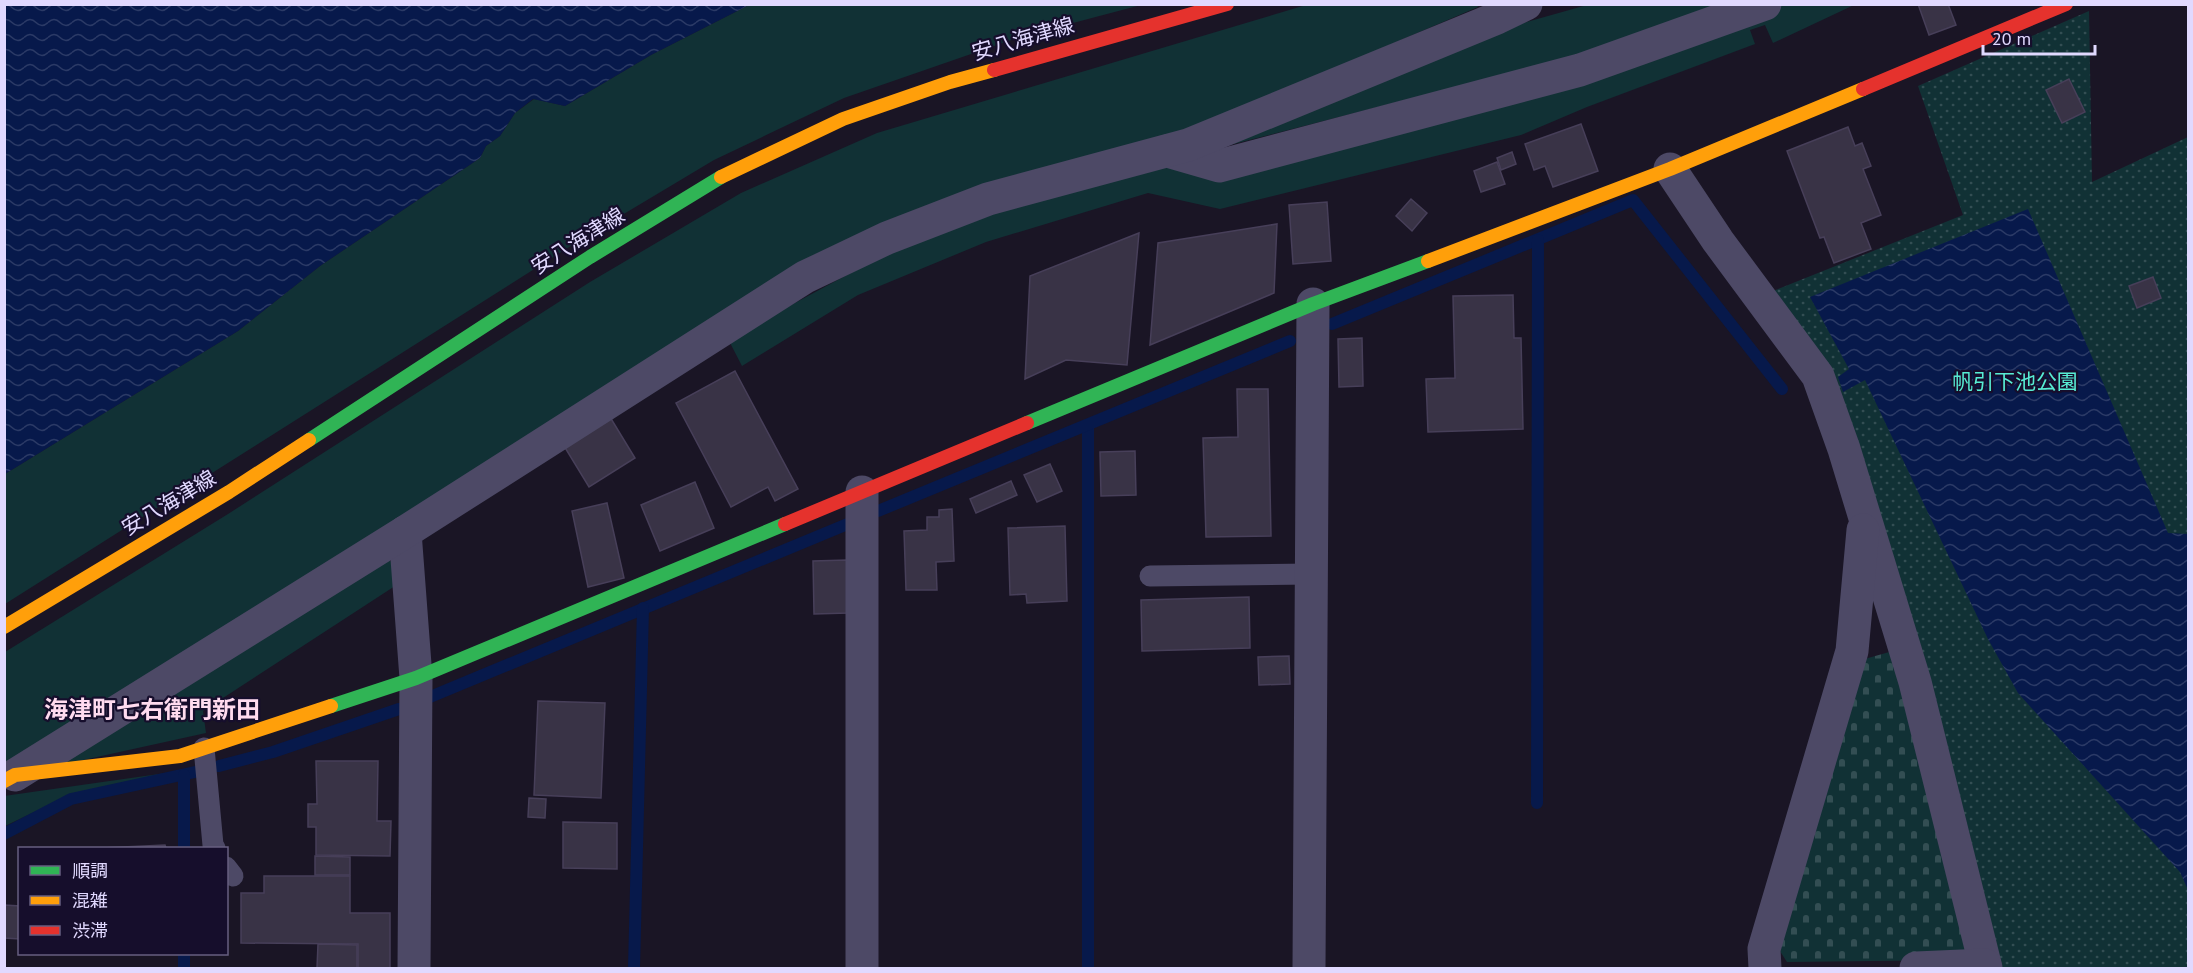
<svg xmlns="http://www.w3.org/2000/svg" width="2193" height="973" font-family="'PT Sans','Noto Sans JP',sans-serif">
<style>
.green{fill:#113135}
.cemetery{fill:url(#cemetery-stones)}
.park{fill:url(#park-dots)}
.water{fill:url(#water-waves)}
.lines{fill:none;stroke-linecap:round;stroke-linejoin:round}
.stream{stroke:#07194b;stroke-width:12}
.building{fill:#393346;stroke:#473f59;stroke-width:1.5}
.lane{stroke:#4d4966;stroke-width:21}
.street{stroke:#4d4966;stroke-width:33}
.fast{stroke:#30b455;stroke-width:14}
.slow{stroke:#ff9f0a;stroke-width:14}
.jam{stroke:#e5322d;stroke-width:14}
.labels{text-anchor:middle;stroke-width:4.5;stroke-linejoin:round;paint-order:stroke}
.street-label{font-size:21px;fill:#e1d9ff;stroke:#160e2c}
.park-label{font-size:21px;fill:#57edd4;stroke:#160e2c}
.quarter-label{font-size:24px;font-weight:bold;fill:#ffdbef;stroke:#160e2c}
</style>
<defs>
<pattern id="cemetery-stones" width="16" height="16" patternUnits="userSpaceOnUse" patternTransform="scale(1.5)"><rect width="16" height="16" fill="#113135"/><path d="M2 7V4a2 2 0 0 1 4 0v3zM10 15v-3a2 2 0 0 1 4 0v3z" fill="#334e53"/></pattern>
<pattern id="park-dots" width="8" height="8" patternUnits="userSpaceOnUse" patternTransform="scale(1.5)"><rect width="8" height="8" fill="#113135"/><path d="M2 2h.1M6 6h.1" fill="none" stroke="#334e53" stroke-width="1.8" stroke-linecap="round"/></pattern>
<pattern id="water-waves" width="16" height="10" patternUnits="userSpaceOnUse" patternTransform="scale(1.5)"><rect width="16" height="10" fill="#07194b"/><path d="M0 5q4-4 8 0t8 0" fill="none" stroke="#2b3a66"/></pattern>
</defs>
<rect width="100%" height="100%" fill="#1a1525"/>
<g class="green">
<path d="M749 5H1141L1020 37 844 98 714 160 577 242 5 604V474L238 331 320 266 480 158 486 146 500 136 515 113 534 99 565 106 651 55Z"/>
<path d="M1306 5H1477L1478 7 1366 55 1198 131 742 299 82 722 5 763V652L228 514 590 282 741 193 877 133Z"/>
<path d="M1587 5H1718L1585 54 1210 150 1467 39Z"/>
<path d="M1783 5H1854L1773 43 1765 25 1750 30 1755 44 1587 107 1521 135 1220 209 1148 193 986 242 858 295 742 366 728 339 884 255 986 214 1158 165 1748 19Z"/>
<path d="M385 557 393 563 395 586 203 711 206 733 65 764 63 759Z"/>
<path d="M166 773 72 794 5 826 4 796Z"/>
</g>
<path class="cemetery" d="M1893 651 1969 945 1958 960 1787 962 1778 948 1861 660Z"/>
<path class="park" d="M2089 11 2092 182 2188 137V968H1995L1919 657 1773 291 1963 215 1918 86Z"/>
<g class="water">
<path d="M5 4H749V5L651 55 565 106 533 99 515 113 500 136 486 146 480 158 320 266 238 331 5 474Z"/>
<path d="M2028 209 2168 533 2188 534V890L2180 872 2018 693 1988 639 1865 380 1843 392 1838 377 1849 369 1810 297Z"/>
</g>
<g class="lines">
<g class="stream">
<path d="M1332 324 1633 200 1782 389"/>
<path d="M1088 425V968"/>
<path d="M878 511 1290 341"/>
<path d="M430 697 850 523"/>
<path d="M219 766 273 752 399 709"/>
<path d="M1537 803 1538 240"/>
<path d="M4 834 71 799 195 772"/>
<path d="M184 848V775"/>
<path d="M184 968V954"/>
<path d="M634 968 643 608"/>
</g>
</g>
<g class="building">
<path d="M1918 4H1948L1956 25 1929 35Z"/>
<path d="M2069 79 2085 112 2062 123 2046 90Z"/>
<path d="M1581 124 1598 171 1553 187 1545 166 1534 170 1525 144Z"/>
<path d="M1848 127 1855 146 1862 143 1871 166 1863 169 1881 215 1861 223 1871 249 1834 263 1824 237 1820 238 1787 151Z"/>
<path d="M1512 152 1516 164 1501 170 1497 158Z"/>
<path d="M1497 162 1505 184 1481 192 1474 171Z"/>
<path d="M1411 199 1427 213 1412 231 1396 216Z"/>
<path d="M1327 202 1331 261 1293 264 1289 205Z"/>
<path d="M1277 224 1274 293 1150 345 1158 243Z"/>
<path d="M1139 233 1127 365 1066 360 1025 379 1030 276Z"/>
<path d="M2153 277 2161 298 2137 308 2129 286Z"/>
<path d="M1513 295 1514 338H1521L1523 429 1428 432 1426 379 1455 378 1453 296Z"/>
<path d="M1362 338 1363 386 1339 387 1338 339Z"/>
<path d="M735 371 798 489 775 501 768 487 731 507 676 403Z"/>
<path d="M1237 389H1268L1271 536 1206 537 1203 438 1238 437Z"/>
<path d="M610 417 635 458 589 487 564 446Z"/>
<path d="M1135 451 1136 495 1101 496 1100 452Z"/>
<path d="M1050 464 1062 491 1037 502 1024 475Z"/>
<path d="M1011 481 1017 495 976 513 970 499Z"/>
<path d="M695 482 714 528 660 551 641 505Z"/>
<path d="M607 503 624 578 588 587 572 511Z"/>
<path d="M952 509 954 561 936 562 937 590H906L904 531 927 530V517H939V510Z"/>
<path d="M1065 526 1067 601 1027 603 1026 594 1010 595 1008 528Z"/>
<path d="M847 560 848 613 814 614 813 561Z"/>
<path d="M1249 597 1250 648 1142 651 1141 600Z"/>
<path d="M1289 656 1290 684 1259 685 1258 657Z"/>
<path d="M538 701 605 703 601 798 534 795Z"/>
<path d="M316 761H378L377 821H391L390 856 316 855V827H308V804H317Z"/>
<path d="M529 798 546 799 545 818 528 817Z"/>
<path d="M563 822 617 823V869L563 868Z"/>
<path d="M165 845 166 848H101Z"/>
<path d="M315 856 350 857V875H315Z"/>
<path d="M264 876H350V913H390V968H358V944L241 943V893H264Z"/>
<path d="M4 905 20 906V939L4 938Z"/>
<path d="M318 944 357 945V968H317Z"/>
</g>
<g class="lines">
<g class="lane">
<path d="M1150 576 1311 574"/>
<path d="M204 748 213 845 215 848"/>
<path d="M226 867 233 876"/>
</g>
<g class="street">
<path d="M1167 151 1219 166 1580 70 1765 4"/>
<path d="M1670 169 1718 241 1818 376 1844 449 1915 682 1986 968"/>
<path d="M405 532 416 678 414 968"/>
<path d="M15 775 405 532 805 277 887 238 988 199 1188 145 1497 18 1526 4"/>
<path d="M862 968V492"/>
<path d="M1309 968 1313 304"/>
<path d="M1765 968 1764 949 1852 651 1863 530"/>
<path d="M1916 968 1985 965"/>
</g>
<g class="fast">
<path d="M1027 423 1313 304 1428 261"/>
<path d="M309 440 590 257 721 177"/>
<path d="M331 706 416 678 785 524"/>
</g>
<g class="slow">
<path d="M721 177 843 119 950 82 994 70"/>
<path d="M1428 261 1670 169 1863 89"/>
<path d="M4 627 229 492 309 440"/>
<path d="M4 781 15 775 180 756 331 706"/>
</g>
<g class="jam">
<path d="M994 70 1227 4"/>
<path d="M1863 89 2066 4"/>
<path d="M785 524 1027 423"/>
</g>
</g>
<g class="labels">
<g class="street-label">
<text transform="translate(1023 39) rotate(-16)" y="7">安八海津線</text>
<text transform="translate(578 241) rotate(-32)" y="7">安八海津線</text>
<text transform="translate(169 503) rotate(-31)" y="7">安八海津線</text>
</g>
<g class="park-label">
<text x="2015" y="389">帆引下池公園</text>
</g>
<g class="quarter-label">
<text x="152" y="718">海津町七右衛門新田</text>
</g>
</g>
<rect width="2193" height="973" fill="none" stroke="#e1d9ff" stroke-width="12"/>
<rect x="18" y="847" width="210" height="108" fill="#160e2c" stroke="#675f80" stroke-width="1.5"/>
<rect x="30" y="866" width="30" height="9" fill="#30b455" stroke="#675f80" stroke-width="1.5"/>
<text x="72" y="877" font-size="18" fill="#e1d9ff">順調</text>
<rect x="30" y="896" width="30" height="9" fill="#ff9f0a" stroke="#675f80" stroke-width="1.5"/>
<text x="72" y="907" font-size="18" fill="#e1d9ff">混雑</text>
<rect x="30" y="926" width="30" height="9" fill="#e5322d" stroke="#675f80" stroke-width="1.5"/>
<text x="72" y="937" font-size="18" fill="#e1d9ff">渋滞</text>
<path d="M1983 45v9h112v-9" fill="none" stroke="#e1d9ff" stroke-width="3"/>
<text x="1992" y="45" font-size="18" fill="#e1d9ff" stroke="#160e2c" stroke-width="4.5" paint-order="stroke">20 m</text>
</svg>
